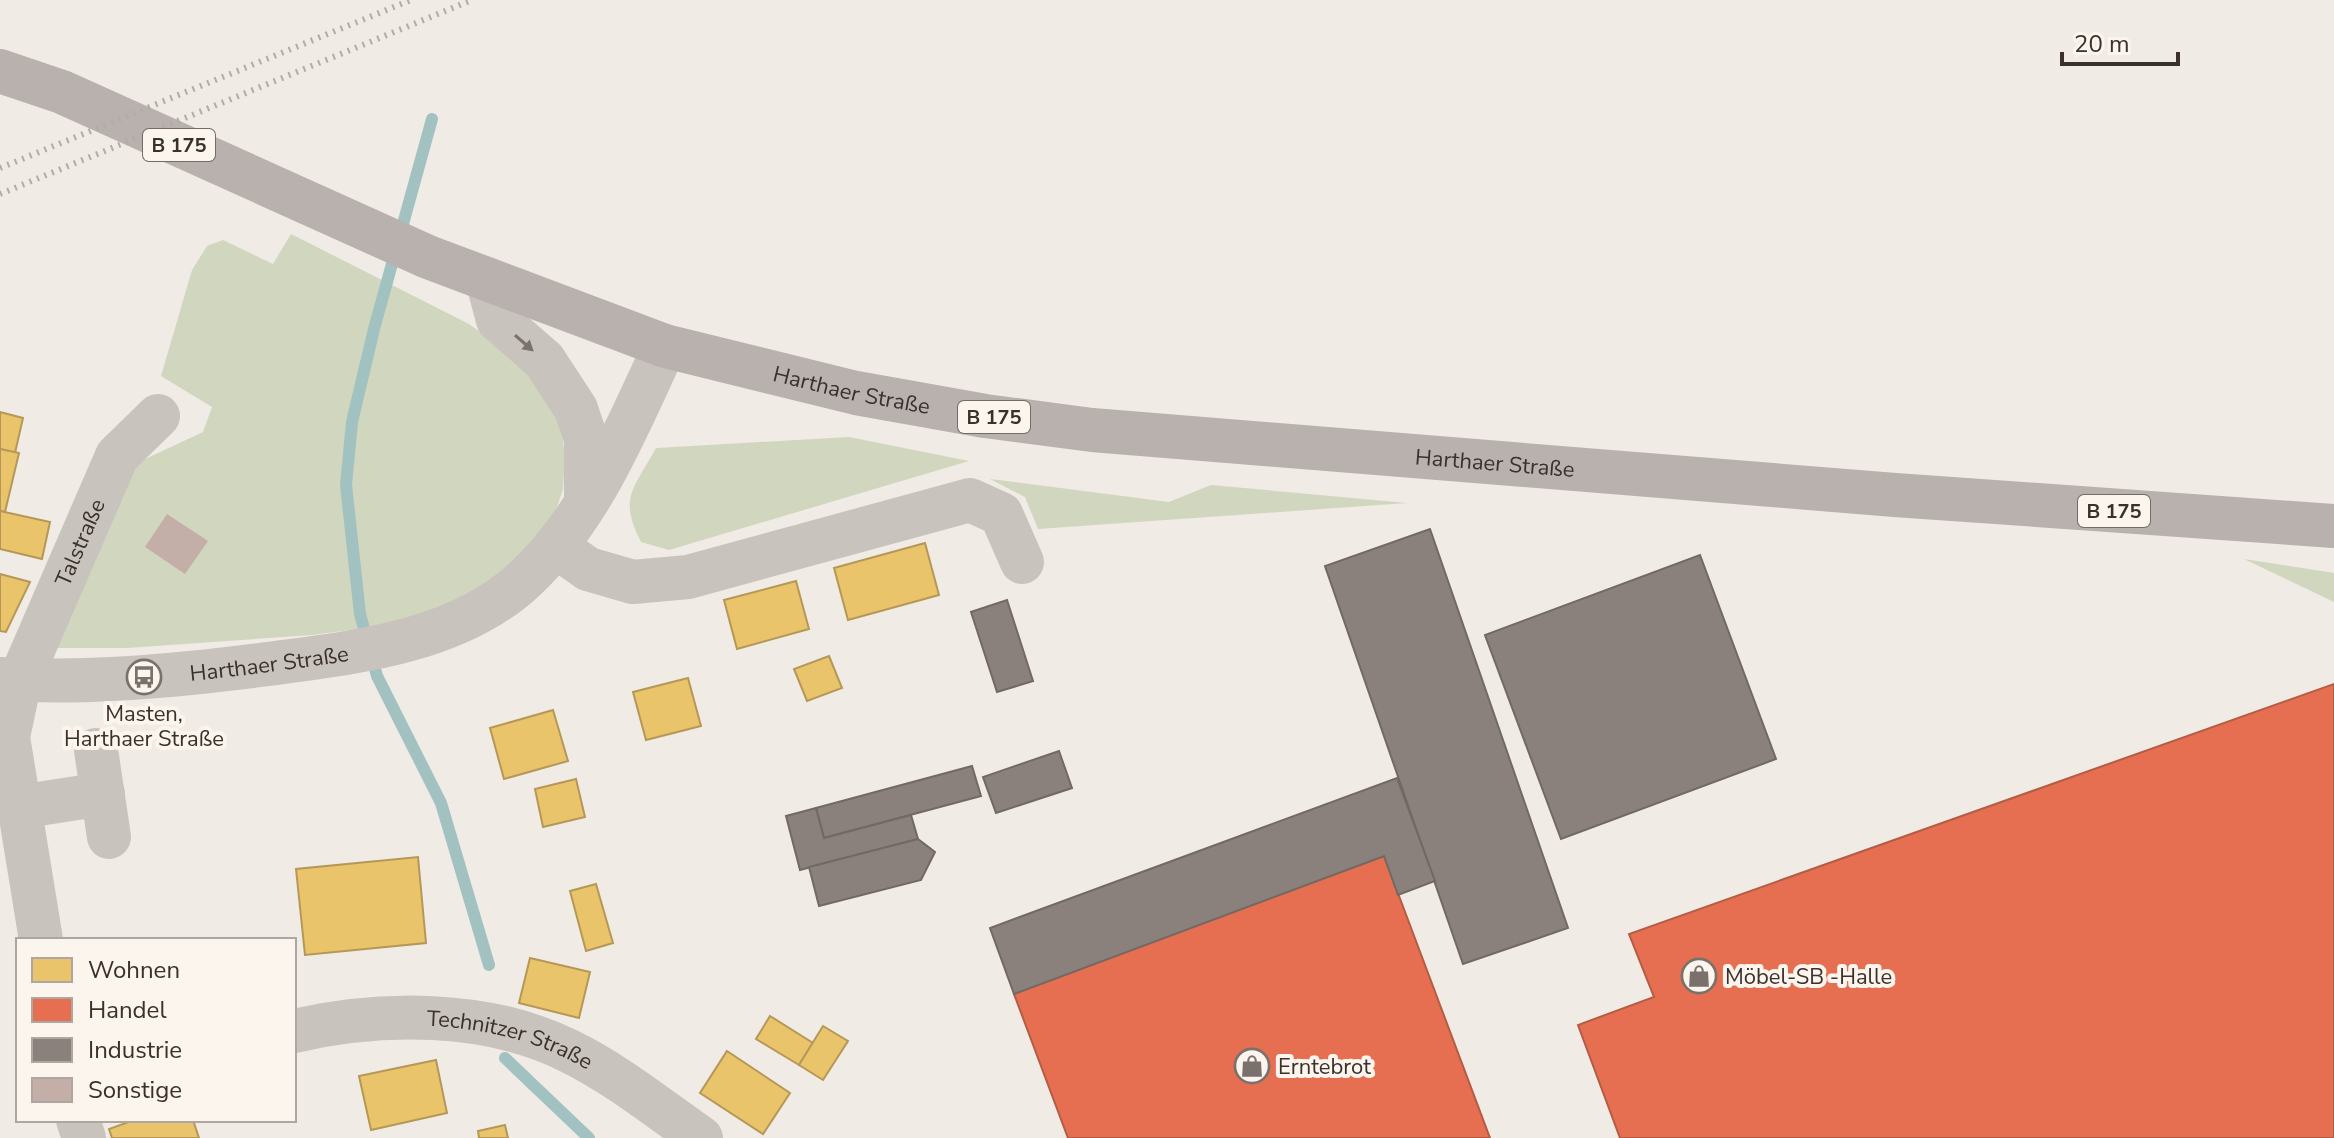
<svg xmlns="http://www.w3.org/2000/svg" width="2334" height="1138" font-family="'Nunito Sans',sans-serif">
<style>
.green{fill:#d1d6bf}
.homes{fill:#e9c46a;stroke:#b59857;stroke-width:2}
.shops{fill:#e76f51;stroke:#b35c46;stroke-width:2}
.industry{fill:#8a817c;stroke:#726964;stroke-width:2}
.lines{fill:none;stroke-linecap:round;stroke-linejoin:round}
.stream{stroke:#a1c2c1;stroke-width:12}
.building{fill:#c3afa7}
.minor{stroke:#c9c3be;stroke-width:44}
.major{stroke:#b8b1ad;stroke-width:44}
.rail{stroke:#b1aca8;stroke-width:6;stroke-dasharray:2 6;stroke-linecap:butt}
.oneway{fill:#7b726d}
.labels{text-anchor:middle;stroke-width:8;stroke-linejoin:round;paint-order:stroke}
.shield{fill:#fbf5ee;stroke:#756b66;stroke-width:2}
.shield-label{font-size:20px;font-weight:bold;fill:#3b302b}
.street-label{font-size:22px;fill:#3b302b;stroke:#fbf5ee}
.poi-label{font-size:22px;fill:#3b302b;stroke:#fbf5ee;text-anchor:start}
</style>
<rect width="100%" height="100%" fill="#f0ebe5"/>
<g class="green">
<path d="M291 234 469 324 529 367 560 419 565 456 563 489 553 519 540 538 485 588 396 624 312 635 127 648H48L128 467 203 432 212 407 161 376 192 270 207 246 223 240 273 264Z"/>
<path d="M849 437 969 461 669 550 641 542C618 497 634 489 656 448Z"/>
<path d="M990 479 1169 502 1211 485 1407 503 1038 529 1025 497Z"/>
<path d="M2244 559 2334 573V602Z"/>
</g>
<g class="homes">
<path d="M0 412 23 418 15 453 0 449Z"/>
<path d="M0 449 19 453 5 512 0 511Z"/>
<path d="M0 511 50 522 42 559 0 549Z"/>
<path d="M925 543 939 595 848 620 834 568Z"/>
<path d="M0 574 30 582 6 632 0 631Z"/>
<path d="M796 581 809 629 737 649 724 600Z"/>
<path d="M829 656 842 688 807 701 794 669Z"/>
<path d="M688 678 701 726 646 740 633 692Z"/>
<path d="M553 710 568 761 504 779 490 728Z"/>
<path d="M576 779 585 817 543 827 535 789Z"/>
<path d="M418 857 426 943 305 955 296 869Z"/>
<path d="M596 884 613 943 586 951 570 891Z"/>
<path d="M530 958 590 972 579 1018 519 1003Z"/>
<path d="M770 1016 813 1043 799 1065 756 1039Z"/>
<path d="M823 1026 848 1041 823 1080 799 1065Z"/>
<path d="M727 1051 790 1093 763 1134 700 1093Z"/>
<path d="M436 1060 447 1113 371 1130 359 1076Z"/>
<path d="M134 1120H193L199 1138H112L109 1129Z"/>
<path d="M505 1125 508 1138H479L478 1131Z"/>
</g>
<g class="shops">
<path d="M2334 684V1138H1620L1578 1025 1654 997 1629 934Z"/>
<path d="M1384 856 1490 1138H1068L1014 994Z"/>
</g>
<g class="industry">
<path d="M1430 529 1568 928 1463 964 1325 566Z"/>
<path d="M1700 555 1776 759 1561 839 1485 635Z"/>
<path d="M1007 600 1033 681 997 692 971 612Z"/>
<path d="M1059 751 1072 788 996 813 983 777Z"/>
<path d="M972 766 981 796 824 838 816 808Z"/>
<path d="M1397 778 1435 881 1398 895 1384 856 1014 994 990 928Z"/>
<path d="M816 808 824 838 911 815 918 839 800 870 786 816Z"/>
<path d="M918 839 935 852 921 880 819 906 809 867Z"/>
</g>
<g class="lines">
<g class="stream">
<path d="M432 119 374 329 352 422 346 485 360 614 377 676 441 803 489 965"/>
<path d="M505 1058 589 1138"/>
</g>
</g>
<path class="building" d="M167 514 208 541 185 574 145 547Z"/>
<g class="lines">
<g class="minor">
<path d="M487 279 498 320 544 360 576 409 586 439V498"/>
<path d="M557 547 588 569 633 582 688 577 970 500 1001 514 1022 562"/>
<path id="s1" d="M0 679C87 684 174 676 260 665 349 653 457 644 526 578 592 516 627 427 665 346"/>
<path d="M96 750 109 837"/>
<path d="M19 807 103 794"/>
<path id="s2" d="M41 940 8 737 20 680 117 456 158 416"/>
<path id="s3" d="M294 1031C381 1011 487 1010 569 1051 616 1074 658 1108 701 1138"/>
<path d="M78 1120 84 1138"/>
</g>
<path class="major" id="s4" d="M0 71 62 92 428 257 665 346 856 393 985 416 1092 430 1895 495 2334 526"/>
<g class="rail">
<path d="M0 168 411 0"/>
<path d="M0 194 472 0"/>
</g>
</g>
<defs><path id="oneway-solid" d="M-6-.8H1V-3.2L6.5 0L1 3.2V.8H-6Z" transform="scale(2)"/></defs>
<use class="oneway" href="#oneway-solid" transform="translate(524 343) rotate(41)"/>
<defs>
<g id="bus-ring" transform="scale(1.8)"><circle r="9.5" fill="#fbf5ee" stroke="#7a716c" stroke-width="1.5"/><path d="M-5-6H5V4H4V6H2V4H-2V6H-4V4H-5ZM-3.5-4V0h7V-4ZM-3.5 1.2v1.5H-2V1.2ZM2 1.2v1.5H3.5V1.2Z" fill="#7a716c"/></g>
<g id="shop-ring" transform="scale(1.8)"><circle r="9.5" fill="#fbf5ee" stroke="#7a716c" stroke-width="1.5"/><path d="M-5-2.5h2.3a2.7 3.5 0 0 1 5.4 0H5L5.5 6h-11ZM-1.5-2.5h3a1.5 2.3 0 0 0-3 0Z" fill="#7a716c"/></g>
</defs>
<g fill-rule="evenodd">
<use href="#bus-ring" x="144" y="677"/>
<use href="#shop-ring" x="1699" y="976"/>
<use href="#shop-ring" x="1252" y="1066"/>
</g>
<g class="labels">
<g class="shield">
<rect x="143" y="129" width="72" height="32" rx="6"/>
<rect x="958" y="401" width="72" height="32" rx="6"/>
<rect x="2078" y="495" width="72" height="32" rx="6"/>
</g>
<g class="shield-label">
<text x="179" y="152">B 175</text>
<text x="994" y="424">B 175</text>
<text x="2114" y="518">B 175</text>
</g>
<g class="street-label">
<text dy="8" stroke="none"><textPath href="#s4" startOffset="912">Harthaer Straße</textPath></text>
<text dy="8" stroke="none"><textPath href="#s4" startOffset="1560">Harthaer Straße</textPath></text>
<text dy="8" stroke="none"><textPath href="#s2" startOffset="414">Talstraße</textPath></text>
<text dy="8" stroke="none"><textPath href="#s1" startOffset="270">Harthaer Straße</textPath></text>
<text dy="8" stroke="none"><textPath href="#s3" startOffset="220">Technitzer Straße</textPath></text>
</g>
<g class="poi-label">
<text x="144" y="721" text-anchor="middle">Masten,<tspan x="144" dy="25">Harthaer Straße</tspan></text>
<text x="1725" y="984">Möbel-SB -Halle</text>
<text x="1278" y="1074">Erntebrot</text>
</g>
</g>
<rect x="16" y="938" width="280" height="184" fill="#fbf5ee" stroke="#aea6a0" stroke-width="2"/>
<rect x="32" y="958" width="40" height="24" fill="#e9c46a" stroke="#aea6a0" stroke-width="2"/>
<text x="88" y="978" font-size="24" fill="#3b302b">Wohnen</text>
<rect x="32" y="998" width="40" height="24" fill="#e76f51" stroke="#aea6a0" stroke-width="2"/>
<text x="88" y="1018" font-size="24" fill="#3b302b">Handel</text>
<rect x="32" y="1038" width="40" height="24" fill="#8a817c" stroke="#aea6a0" stroke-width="2"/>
<text x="88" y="1058" font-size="24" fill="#3b302b">Industrie</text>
<rect x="32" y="1078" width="40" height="24" fill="#c3afa7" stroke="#aea6a0" stroke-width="2"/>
<text x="88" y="1098" font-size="24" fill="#3b302b">Sonstige</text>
<path d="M2062 52v12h116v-12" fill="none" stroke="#3b302b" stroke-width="4"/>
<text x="2074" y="52" font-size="24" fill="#3b302b" stroke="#fbf5ee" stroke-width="6" paint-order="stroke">20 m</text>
</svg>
